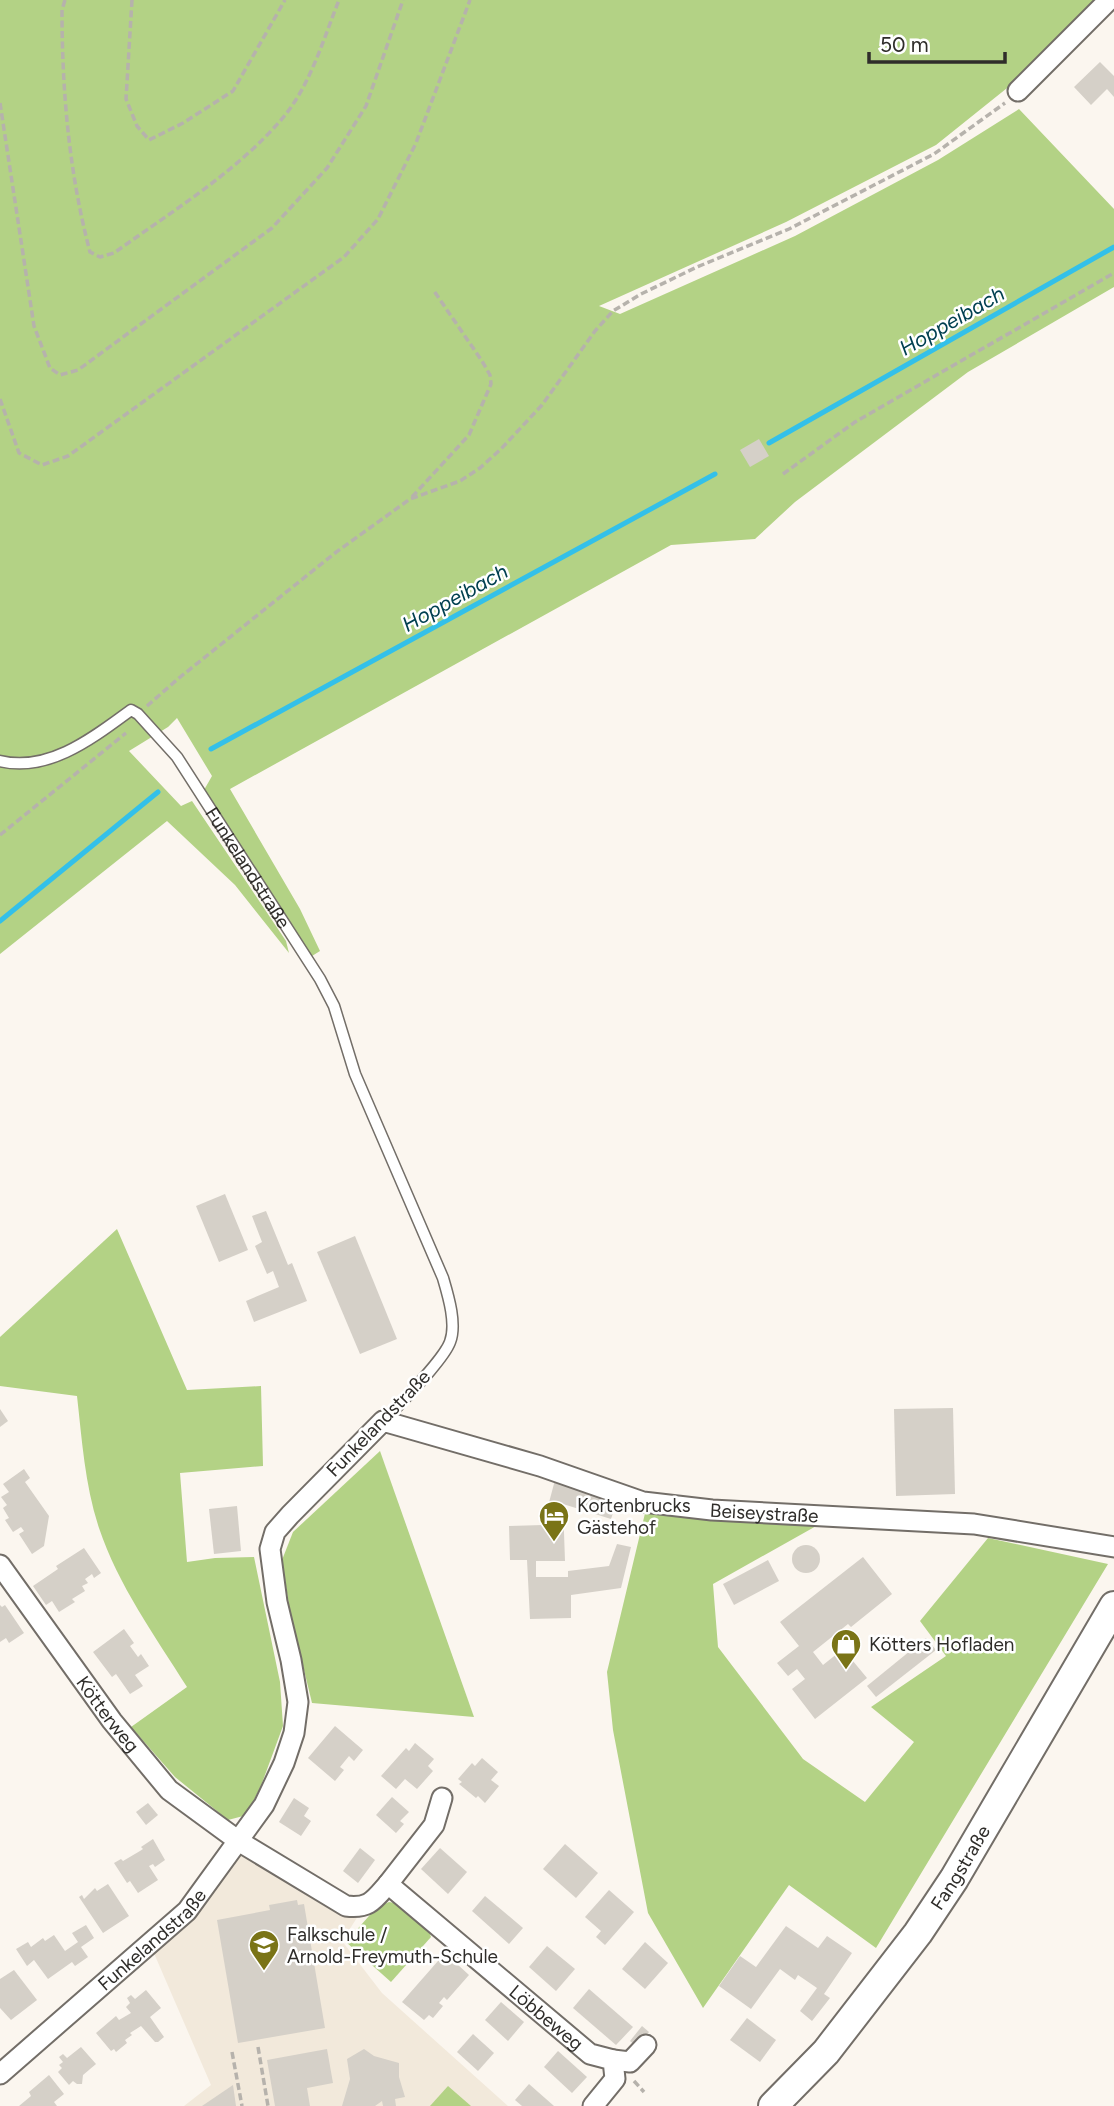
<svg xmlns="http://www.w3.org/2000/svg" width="1114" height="2106" font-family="Figtree,sans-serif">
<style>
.built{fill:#f2e9db}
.green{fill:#b3d285}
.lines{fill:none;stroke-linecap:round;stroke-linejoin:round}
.stream{stroke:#33c0e9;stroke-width:5}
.building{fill:#d5d0c8}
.service-casing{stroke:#736e68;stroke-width:13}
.minor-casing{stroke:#736e68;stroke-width:23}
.secondary-casing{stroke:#736e68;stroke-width:32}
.path{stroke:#b6b2ac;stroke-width:3.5;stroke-dasharray:7 3.5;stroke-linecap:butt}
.service{stroke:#fff;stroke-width:10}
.minor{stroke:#fff;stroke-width:19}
.secondary{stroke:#fff;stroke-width:28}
.labels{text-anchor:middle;stroke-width:5;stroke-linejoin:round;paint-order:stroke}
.street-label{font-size:19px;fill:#2f2d2a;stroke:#fff}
.poi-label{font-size:19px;fill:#2f2d2a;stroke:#fff;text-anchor:start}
.water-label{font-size:21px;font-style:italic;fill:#014050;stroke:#fff}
</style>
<rect width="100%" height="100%" fill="#fbf6ef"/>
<path class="built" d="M241 1847 362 1910 342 1941 382 1993 508 2106H184L211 2085 153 1951Z"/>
<g class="green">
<path d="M0 0H1099L1027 72 936 145 786 222 599 306 620 314 795 236 938 160 1019 109 1114 209V287L968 372 795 502 755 539 671 545 230 789 300 909 320 951 312 956 204 790 212 776 177 718 168 727 129 751 181 806 192 801 286 941 289 953 235 885 167 821 0 954Z"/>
<path d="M117 1229 187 1390 261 1386 263 1466 180 1473 187 1562 215 1558 254 1557 280 1682 283 1726 262 1783 247 1815 228 1820 175 1777 131 1727 187 1687C155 1636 118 1585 99 1528 85 1486 82 1440 77 1396L0 1386V1337Z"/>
<path d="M380 1451 474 1717 312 1703 290 1612 282 1560 293 1532Z"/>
<path d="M647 1505 818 1525 713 1584 718 1647 803 1759 865 1802 914 1742 871 1707 946 1656 920 1621 988 1538 1108 1564 876 1948 789 1885 703 2008 648 1913 613 1730 607 1672Z"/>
<path d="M389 1902C404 1904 427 1922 431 1937L391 1982 346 1942 376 1908Z"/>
<path d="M448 2086 471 2106H430Z"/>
</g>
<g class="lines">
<g class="stream">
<path d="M769 443 1114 247"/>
<path d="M211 749 715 474"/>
<path d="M0 921 158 792"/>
</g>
</g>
<g class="building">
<path d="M1100 62 1114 76V97L1107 89 1091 105 1074 87Z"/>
<path d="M759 439 769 456 750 467 740 450Z"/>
<path d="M225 1194 248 1250 219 1262 196 1206Z"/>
<path d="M266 1211 288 1265 292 1263 307 1301 254 1322 246 1301 279 1287 273 1271 267 1274 255 1246 262 1242 252 1216Z"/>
<path d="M355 1236 397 1339 360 1354 317 1252Z"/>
<path d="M953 1408 955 1494 896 1496 894 1409Z"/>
<path d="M0 1409 8 1421 0 1427Z"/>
<path d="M24 1469 30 1478 25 1482 49 1516 44 1546 32 1554 19 1534 24 1531 21 1527 13 1532 5 1520 9 1518 3 1508 7 1505 1 1497 9 1492 3 1484Z"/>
<path d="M555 1480 618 1498 611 1519 563 1504 565 1561H536V1577H568V1571L609 1566 617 1544 631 1547 621 1588 571 1595V1618L530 1619 527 1560H510L509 1526 543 1525Z"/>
<path d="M237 1506 241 1551 214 1554 209 1509Z"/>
<circle cx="806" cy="1559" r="14"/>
<path d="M84 1548 101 1573 94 1578 92 1574 85 1579 88 1583 82 1586 85 1591 72 1599 75 1602 59 1612 52 1601 46 1605 33 1586 58 1569 56 1566Z"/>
<path d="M863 1557 892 1594 851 1627 848 1624 813 1652 823 1665 843 1649 867 1678 815 1719 792 1689 805 1679 797 1669 788 1676 777 1663 799 1646 780 1622Z"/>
<path d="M768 1560 779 1581 734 1605 723 1584Z"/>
<path d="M0 1605 2 1607 5 1605 24 1633 9 1643 6 1638 0 1642Z"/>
<path d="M124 1629 134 1643 130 1646 138 1657 141 1654 149 1666 135 1675 143 1686 130 1694 116 1674 112 1677 93 1652Z"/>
<path d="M926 1638 936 1650 876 1697 867 1686Z"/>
<path d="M335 1726 363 1750 354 1761 349 1756 340 1767 344 1770 335 1781 308 1758Z"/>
<path d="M415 1743 434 1759 428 1766 433 1771 417 1789 405 1779 396 1789 381 1776 406 1748 409 1751Z"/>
<path d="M482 1758 498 1772 491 1780 499 1786 485 1803 478 1796 476 1798 459 1784 462 1782 458 1779 472 1763 475 1766Z"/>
<path d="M392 1797 409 1812 400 1821 404 1824 396 1833 376 1815Z"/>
<path d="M294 1798 309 1808 304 1816 311 1821 301 1836 279 1822Z"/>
<path d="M148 1803 158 1815 146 1825 136 1812Z"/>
<path d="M153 1839 165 1860 155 1867 153 1864 149 1866 158 1880 138 1893 130 1881 127 1883 114 1863 121 1859 123 1861 140 1851 143 1849 141 1847Z"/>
<path d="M565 1844 598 1873 576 1898 543 1869Z"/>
<path d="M360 1848 375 1860 358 1883 343 1871Z"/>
<path d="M440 1848 467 1872 448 1894 421 1869Z"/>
<path d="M108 1884 129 1916 103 1933 79 1897 82 1895 84 1899 95 1888 97 1891Z"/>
<path d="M609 1890 634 1912 605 1945 596 1937 601 1931 585 1917Z"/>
<path d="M485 1896 523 1928 509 1944 472 1911Z"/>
<path d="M297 1900 298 1905 304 1904 325 2028 238 2043 217 1920 270 1910 269 1905Z"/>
<path d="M86 1925 94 1938 81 1947 88 1957 75 1966 72 1962 48 1979 34 1960 27 1966 16 1949 28 1942 31 1947 43 1938 45 1941 54 1935 65 1951 78 1942 72 1933Z"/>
<path d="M786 1926 818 1948 827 1936 852 1953 824 1994 830 1998 812 2021 800 2011 817 1988 798 1975 795 1980 780 1969 751 2009 719 1986 740 1956 756 1967Z"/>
<path d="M645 1942 668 1963 645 1989 622 1969Z"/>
<path d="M547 1946 575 1969 556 1991 529 1967Z"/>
<path d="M445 1953 469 1975 447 2000 444 1997 439 2003 443 2006 433 2018 429 2015 424 2020 402 2002Z"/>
<path d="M14 1970 37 2000 11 2020 0 2008V1979Z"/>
<path d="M589 1989 633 2027 616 2045 573 2008Z"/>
<path d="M146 1990 161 2008 150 2017 164 2037 158 2042H155L141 2026 130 2033 132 2035 125 2040 127 2043 116 2052 114 2049 111 2051 96 2033 116 2016 119 2020 131 2013 126 2007 130 2003 127 1998 131 1995 135 1999Z"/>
<path d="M501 2002 524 2022 508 2041 485 2020Z"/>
<path d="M747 2018 776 2040 760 2062 730 2040Z"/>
<path d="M642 2026 649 2032 637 2047 630 2041Z"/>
<path d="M473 2034 494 2053 478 2071 457 2052Z"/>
<path d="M81 2047 96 2064 83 2075 82 2084H77L73 2081 69 2085 58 2072 62 2068 59 2065 63 2062 59 2057 63 2054 67 2058Z"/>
<path d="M327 2049 333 2083 307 2088 310 2106H275L267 2060Z"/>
<path d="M364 2049 374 2056 399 2063V2077L405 2097 395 2099 396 2106H383L382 2101 375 2106H342L350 2079 347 2059Z"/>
<path d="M558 2051 587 2077 572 2093 544 2067Z"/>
<path d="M49 2075 64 2094 54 2102 57 2106H19L31 2096 29 2092Z"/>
<path d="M529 2084 554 2106H522L515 2100Z"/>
<path d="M233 2085 236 2106H202Z"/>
</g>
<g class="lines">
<g class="service-casing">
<g id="service">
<path id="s1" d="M0 761C49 773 94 737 131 710L138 714 177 757 320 979 334 1006 355 1074 443 1278C448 1295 457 1324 450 1342 443 1361 399 1404 384 1421"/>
</g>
</g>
<g class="minor-casing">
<g id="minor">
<path d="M1018 91 1109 0"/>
<path id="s2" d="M0 1565 112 1721 169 1790 240 1842 346 1906C369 1909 374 1900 388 1884L590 2054 613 2060 615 2079 593 2106"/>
<path d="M388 1884 434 1825 442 1798"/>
<path d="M613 2060 630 2062 646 2045"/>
<path id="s3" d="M0 2074 187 1911 264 1805 284 1763 294 1733 298 1702 291 1660 277 1602 270 1549 275 1532 290 1515 383 1421 540 1466 643 1502 712 1510 974 1524 1114 1547"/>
</g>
</g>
<g class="secondary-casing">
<g id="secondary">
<path id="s4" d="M773 2106 826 2052 918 1933 954 1879 1114 1606"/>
</g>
</g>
<g class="path">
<path d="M65 0 62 10C62 91 69 173 90 252L100 257 114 253C171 212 235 173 281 120 310 87 323 40 339 0"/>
<path d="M132 0 126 99 137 126 149 140 183 123 233 91 285 0"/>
<path d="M0 103 34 326 50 368 60 375 78 370 272 228 327 168 366 106 403 0"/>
<path d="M0 399 19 453 42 465 68 456 344 257 378 219 416 143 470 0"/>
<path d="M783 474 855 422 1114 273"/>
<path d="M412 497 469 435 491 384 490 375 482 361 434 291"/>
<path d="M147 706 179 678 335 553 410 499 460 481 480 468 501 449 542 405 595 331 613 311 641 294 697 267 789 229 934 154 1005 103"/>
<path d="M0 835 126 733"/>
<path d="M258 2047 268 2106"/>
<path d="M232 2052 242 2106"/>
<path d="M634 2081 644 2092"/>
</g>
<use href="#service" class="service"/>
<use href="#minor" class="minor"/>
<use href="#secondary" class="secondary"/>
</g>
<defs>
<g id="hotel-pin" transform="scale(1.575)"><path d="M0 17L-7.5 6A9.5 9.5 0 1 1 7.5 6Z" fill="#7a7417" stroke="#fff"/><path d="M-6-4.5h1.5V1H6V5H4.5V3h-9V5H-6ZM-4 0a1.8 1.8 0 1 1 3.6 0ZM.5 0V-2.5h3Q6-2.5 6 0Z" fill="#fff"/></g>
<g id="shop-pin" transform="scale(1.575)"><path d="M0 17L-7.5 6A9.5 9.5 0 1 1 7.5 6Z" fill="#7a7417" stroke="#fff"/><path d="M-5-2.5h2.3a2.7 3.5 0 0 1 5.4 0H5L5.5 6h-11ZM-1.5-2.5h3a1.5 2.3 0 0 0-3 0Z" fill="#fff"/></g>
<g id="school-pin" transform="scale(1.575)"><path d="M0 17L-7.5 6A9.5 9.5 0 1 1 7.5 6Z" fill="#7a7417" stroke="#fff"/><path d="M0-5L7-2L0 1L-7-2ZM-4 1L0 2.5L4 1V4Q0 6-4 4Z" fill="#fff"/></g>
</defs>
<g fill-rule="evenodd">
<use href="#hotel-pin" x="554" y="1516"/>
<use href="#shop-pin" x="846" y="1644"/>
<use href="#school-pin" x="264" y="1945"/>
</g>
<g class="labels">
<g class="street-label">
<text dy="7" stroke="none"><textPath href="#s1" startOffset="343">Funkelandstraße</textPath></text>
<text transform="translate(378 1423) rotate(-46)" y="7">Funkelandstraße</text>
<text dy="7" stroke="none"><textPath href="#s3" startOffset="1211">Beiseystraße</textPath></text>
<text dy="7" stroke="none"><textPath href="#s2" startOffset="184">Kötterweg</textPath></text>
<text dy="7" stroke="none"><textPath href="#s4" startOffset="304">Fangstraße</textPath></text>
<text dy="7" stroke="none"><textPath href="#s3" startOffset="203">Funkelandstraße</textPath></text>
<text dy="7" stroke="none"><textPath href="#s2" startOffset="751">Löbbeweg</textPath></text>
</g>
<g class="poi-label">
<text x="577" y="1512">Kortenbrucks<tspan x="577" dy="22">Gästehof</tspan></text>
<text x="869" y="1651">Kötters Hofladen</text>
<text x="287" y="1941">Falkschule /<tspan x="287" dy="22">Arnold-Freymuth-Schule</tspan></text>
</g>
<g class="water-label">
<text transform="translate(952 321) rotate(-30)" y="7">Hoppeibach</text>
<text transform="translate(455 598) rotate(-29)" y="7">Hoppeibach</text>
</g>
</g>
<path d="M869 52v10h136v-10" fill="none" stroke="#2f2d2a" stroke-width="3.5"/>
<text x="880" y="52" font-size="21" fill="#2f2d2a" stroke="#ffffff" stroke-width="5" paint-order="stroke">50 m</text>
</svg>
